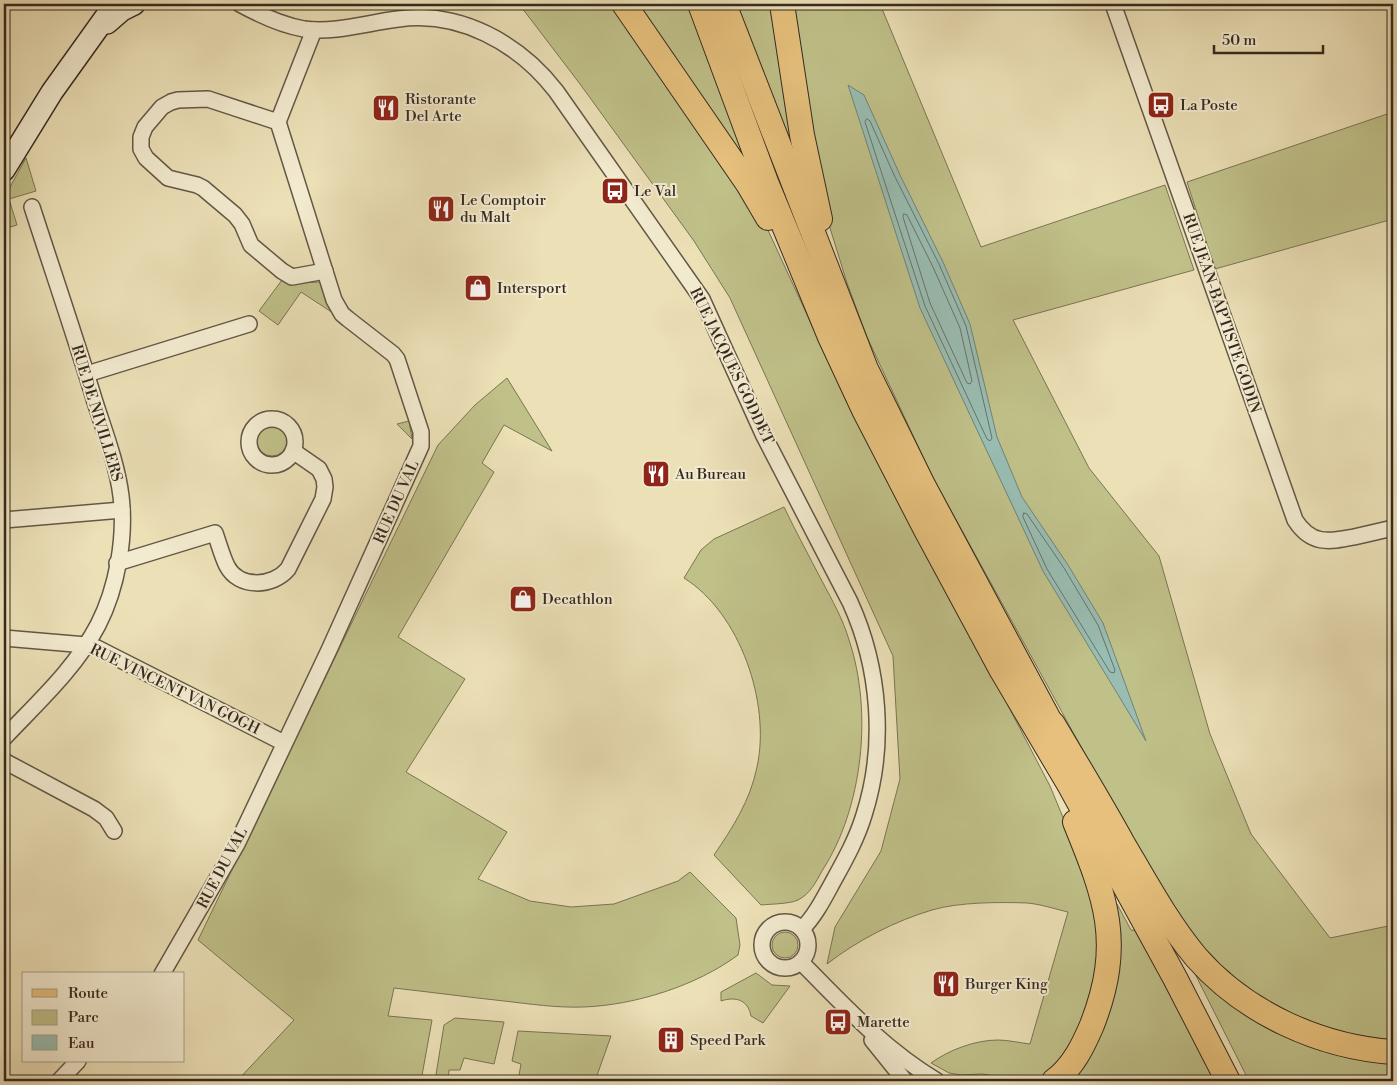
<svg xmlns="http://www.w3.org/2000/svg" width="1397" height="1085" font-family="'Libre Bodoni',serif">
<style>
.green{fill:#c0c089;stroke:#7a7554}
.water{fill:#99bdb2;stroke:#718278}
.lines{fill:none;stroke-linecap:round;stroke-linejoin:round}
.shore{stroke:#677469;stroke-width:1}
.street-casing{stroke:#635846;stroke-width:18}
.secondary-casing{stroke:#352a20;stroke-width:24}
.primary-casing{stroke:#352a20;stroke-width:26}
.street{stroke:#f3ebd0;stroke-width:15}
.secondary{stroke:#f3ebd0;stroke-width:21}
.primary{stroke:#e6c07c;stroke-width:24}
.labels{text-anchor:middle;stroke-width:4;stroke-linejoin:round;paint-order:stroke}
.poi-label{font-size:15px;fill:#352a20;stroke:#f3ebd0;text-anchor:start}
.street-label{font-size:15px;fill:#352a20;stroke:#f3ebd0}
</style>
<rect width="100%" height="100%" fill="#ece0b7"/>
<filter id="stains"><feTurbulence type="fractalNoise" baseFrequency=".004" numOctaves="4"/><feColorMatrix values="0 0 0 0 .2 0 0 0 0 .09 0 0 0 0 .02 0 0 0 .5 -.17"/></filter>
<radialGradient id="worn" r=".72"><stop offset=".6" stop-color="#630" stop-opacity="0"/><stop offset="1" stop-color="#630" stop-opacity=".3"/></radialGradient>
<g class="green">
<path d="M519 4H617L761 215 832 369 1050 786 1079 856 1097 919 1101 943 1095 993 1068 1050 1045 1075 1028 1081 982 1074 961 1075 949 1073 931 1063C949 1050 975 1040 998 1040 1009 1040 1020 1043 1030 1044L1068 912C1055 909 1040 904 1027 903 999 902 959 902 932 910 895 921 858 940 827 964L835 927 881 851 900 779 893 656 730 298 694 241 580 84Z"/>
<path d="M630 4H692L766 199Z"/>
<path d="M733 4H776L795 168Z"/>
<path d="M789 4H880L981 247 1165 185 1194 270 1013 320 1089 468 1159 556 1210 734 1251 834 1330 938 1393 925V1043L1344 1036 1263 1002 1202 951 1145 863 932 476 867 337 847 283 826 215Z"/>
<path d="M1393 112V219L1215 269 1187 182Z"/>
<path d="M26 158 36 191 9 199 17 225 4 229V198Z"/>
<path d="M282 280 300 283 319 282 324 285 333 313 301 292 278 325 259 311Z"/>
<path d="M507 378 552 451 504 425 482 463 494 472 398 637 465 679 406 772 507 832 478 879 530 901 571 907 614 904 678 881 690 872 736 918 740 945 738 955C696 986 635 1005 584 1007 557 1008 530 1004 504 1001 467 997 430 992 394 988L388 1016 432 1020 421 1081H237L294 1020 198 940 438 445 475 405Z"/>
<path d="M409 421 412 439 397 424Z"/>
<circle cx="272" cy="441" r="15"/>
<path d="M784 507C796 532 809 556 822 581 832 600 843 619 849 640 873 711 863 808 822 871 816 882 810 894 798 900 790 904 770 904 761 905L714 855C733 827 750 801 757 767 771 703 740 613 684 578L701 550 714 539Z"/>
<path d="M1117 904 1131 930 1138 931 1216 1081H1069L1072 1079 1111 905Z"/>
<circle cx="785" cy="945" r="13"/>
<path d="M1185 954 1212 985 1393 1056V1081H1249Z"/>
<path d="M756 973 772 985 790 986 763 1023 751 1016C748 1000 736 996 721 1001V992Z"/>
<path d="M455 1018 504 1022 494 1064 464 1058 460 1070H449L448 1081H435L444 1025Z"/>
<path d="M518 1031 611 1036 595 1081H518L521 1064 512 1061Z"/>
</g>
<path class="water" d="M848 85 864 95 900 175 943 262 970 324 997 437 1022 497 1068 565 1103 623 1146 741 1043 571 920 308Z"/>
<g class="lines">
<g class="shore">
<path d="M867 119 870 121 895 177 939 264 966 326 992 438 990 441 987 439 925 306 865 122Z"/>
<path d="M904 214 907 215 933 267 960 328 972 381 970 384 967 383 930 303 903 217Z"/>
<path d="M1024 513 1027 514 1064 568 1098 625 1115 670 1114 673 1110 672 1047 569 1023 517Z"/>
</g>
<g class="street-casing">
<g id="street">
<path d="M240 4C260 15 281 25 304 29 336 33 366 23 398 19 459 10 519 43 556 91L702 299 763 434 850 602C880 668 886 746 864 815 857 838 846 858 835 878 825 896 816 915 802 929"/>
<path d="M1113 4 1295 520C1311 545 1328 542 1354 537 1367 534 1380 531 1393 528"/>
<path d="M278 122 208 99 178 100 171 102 162 107 145 127 141 137V149L146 158 168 178 197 185 203 188 235 215 242 224 251 245 282 271 292 277 325 271"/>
<path d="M87 374 249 324"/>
<circle cx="272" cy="442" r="23"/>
<path d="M4 520 122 510"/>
<path d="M117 563 215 533C219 544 222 556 227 566 239 589 273 587 288 569L323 499 325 487 324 479 319 469 293 451"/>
<path d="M4 638 86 645 97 648 284 743"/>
<path d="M4 738C37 703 75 669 98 625 117 588 126 538 121 496 117 464 105 433 95 402 75 336 53 272 32 207"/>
<path d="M4 761 94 809 106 818 114 831"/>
<circle cx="785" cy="945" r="23"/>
<path d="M801 962C843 1005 885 1050 937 1081"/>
<path d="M162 974 237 844 329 650 421 446V432L397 359 393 354 348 319 342 314 334 300 278 122 314 30"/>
<path d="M872 1040 905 1081"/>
<path d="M59 1081 78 1061"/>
</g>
</g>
<g class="secondary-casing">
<g id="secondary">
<path d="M107 23 122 10 134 4"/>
<path d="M4 170 52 92 115 4"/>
</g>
</g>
<g class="primary-casing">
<g id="primary">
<path d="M624 4 748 184 768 218"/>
<path d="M700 4 766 182 830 337 864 410 926 530 1002 671 1070 786 1175 978 1228 1081"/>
<path d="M724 4 866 369 923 485 1059 738"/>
<path d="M782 4 802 135 820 219"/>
<path d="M1053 724C1076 763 1100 802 1122 842 1145 881 1167 922 1196 957 1245 1013 1320 1047 1393 1052"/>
<path d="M1054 1081C1073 1067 1083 1046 1092 1025 1124 943 1106 898 1075 822"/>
</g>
</g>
<use href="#street" class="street"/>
<use href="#secondary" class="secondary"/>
<use href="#primary" class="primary"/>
</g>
<defs>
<g id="bus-square" transform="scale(1.4375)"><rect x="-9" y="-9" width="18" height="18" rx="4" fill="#8f2418" stroke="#f3ebd0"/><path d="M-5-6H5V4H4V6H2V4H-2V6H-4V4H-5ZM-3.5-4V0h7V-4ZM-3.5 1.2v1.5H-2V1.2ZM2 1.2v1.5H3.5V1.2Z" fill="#fff"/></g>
<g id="restaurant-square" transform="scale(1.4375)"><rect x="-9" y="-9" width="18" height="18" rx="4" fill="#8f2418" stroke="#f3ebd0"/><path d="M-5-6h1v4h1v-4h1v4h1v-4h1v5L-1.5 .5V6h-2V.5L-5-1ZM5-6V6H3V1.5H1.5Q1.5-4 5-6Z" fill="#fff"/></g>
<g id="shop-square" transform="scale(1.4375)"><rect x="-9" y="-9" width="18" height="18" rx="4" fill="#8f2418" stroke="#f3ebd0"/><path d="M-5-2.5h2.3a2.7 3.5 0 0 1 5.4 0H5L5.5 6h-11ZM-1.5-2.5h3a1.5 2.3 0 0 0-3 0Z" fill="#fff"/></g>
<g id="building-square" transform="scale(1.4375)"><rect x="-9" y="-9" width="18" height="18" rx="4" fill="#8f2418" stroke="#f3ebd0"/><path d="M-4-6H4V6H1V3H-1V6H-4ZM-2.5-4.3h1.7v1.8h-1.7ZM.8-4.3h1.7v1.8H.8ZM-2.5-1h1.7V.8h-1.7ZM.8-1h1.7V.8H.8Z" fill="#fff"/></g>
</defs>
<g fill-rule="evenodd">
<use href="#bus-square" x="1161" y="105"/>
<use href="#restaurant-square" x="386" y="108"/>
<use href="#bus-square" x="615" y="191"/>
<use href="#restaurant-square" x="441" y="209"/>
<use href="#shop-square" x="478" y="288"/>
<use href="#restaurant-square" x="656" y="474"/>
<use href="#shop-square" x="523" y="599"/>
<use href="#restaurant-square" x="946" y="984"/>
<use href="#bus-square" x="838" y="1022"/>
<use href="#building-square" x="671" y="1040"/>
</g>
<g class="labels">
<g class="poi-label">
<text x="405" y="104">Ristorante<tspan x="405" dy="17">Del Arte</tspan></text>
<text x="1180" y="110">La Poste</text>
<text x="634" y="196">Le Val</text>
<text x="460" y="205">Le Comptoir<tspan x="460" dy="17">du Malt</tspan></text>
<text x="497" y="293">Intersport</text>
<text x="675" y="479">Au Bureau</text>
<text x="542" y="604">Decathlon</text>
<text x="965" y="989">Burger King</text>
<text x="857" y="1027">Marette</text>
<text x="690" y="1045">Speed Park</text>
</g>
<g class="street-label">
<text transform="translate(1222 313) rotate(71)" y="5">RUE JEAN-BAPTISTE GODIN</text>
<text transform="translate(732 366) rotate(64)" y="5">RUE JACQUES GODDET</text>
<text transform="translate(97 413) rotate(73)" y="5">RUE DE NIVILLERS</text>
<text transform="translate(396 502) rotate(-66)" y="5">RUE DU VAL</text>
<text transform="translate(175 689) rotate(26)" y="5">RUE VINCENT VAN GOGH</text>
<text transform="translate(222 868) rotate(-62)" y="5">RUE DU VAL</text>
</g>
</g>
<rect width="1397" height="1085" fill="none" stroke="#ece0b7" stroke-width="20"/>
<rect x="5" y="5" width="1387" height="1075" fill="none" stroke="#352a20" stroke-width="2.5"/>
<rect x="10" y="10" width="1377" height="1065" fill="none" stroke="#352a20"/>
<rect x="22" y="972" width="162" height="90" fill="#f3ebd0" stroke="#a79e8a"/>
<rect x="32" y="989" width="25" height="8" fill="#e6c07c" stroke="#a79e8a"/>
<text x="68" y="998" font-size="15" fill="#352a20">Route</text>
<rect x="32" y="1010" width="25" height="15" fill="#c0c089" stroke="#a79e8a"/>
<text x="68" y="1022" font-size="15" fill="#352a20">Parc</text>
<rect x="32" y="1035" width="25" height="15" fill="#99bdb2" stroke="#a79e8a"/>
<text x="68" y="1048" font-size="15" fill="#352a20">Eau</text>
<path d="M1214 45v8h109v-8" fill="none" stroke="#352a20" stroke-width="2.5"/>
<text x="1222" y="45" font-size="15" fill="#352a20" stroke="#f3ebd0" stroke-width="4" paint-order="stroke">50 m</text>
<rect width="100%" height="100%" filter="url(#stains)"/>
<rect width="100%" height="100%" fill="url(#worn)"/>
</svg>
